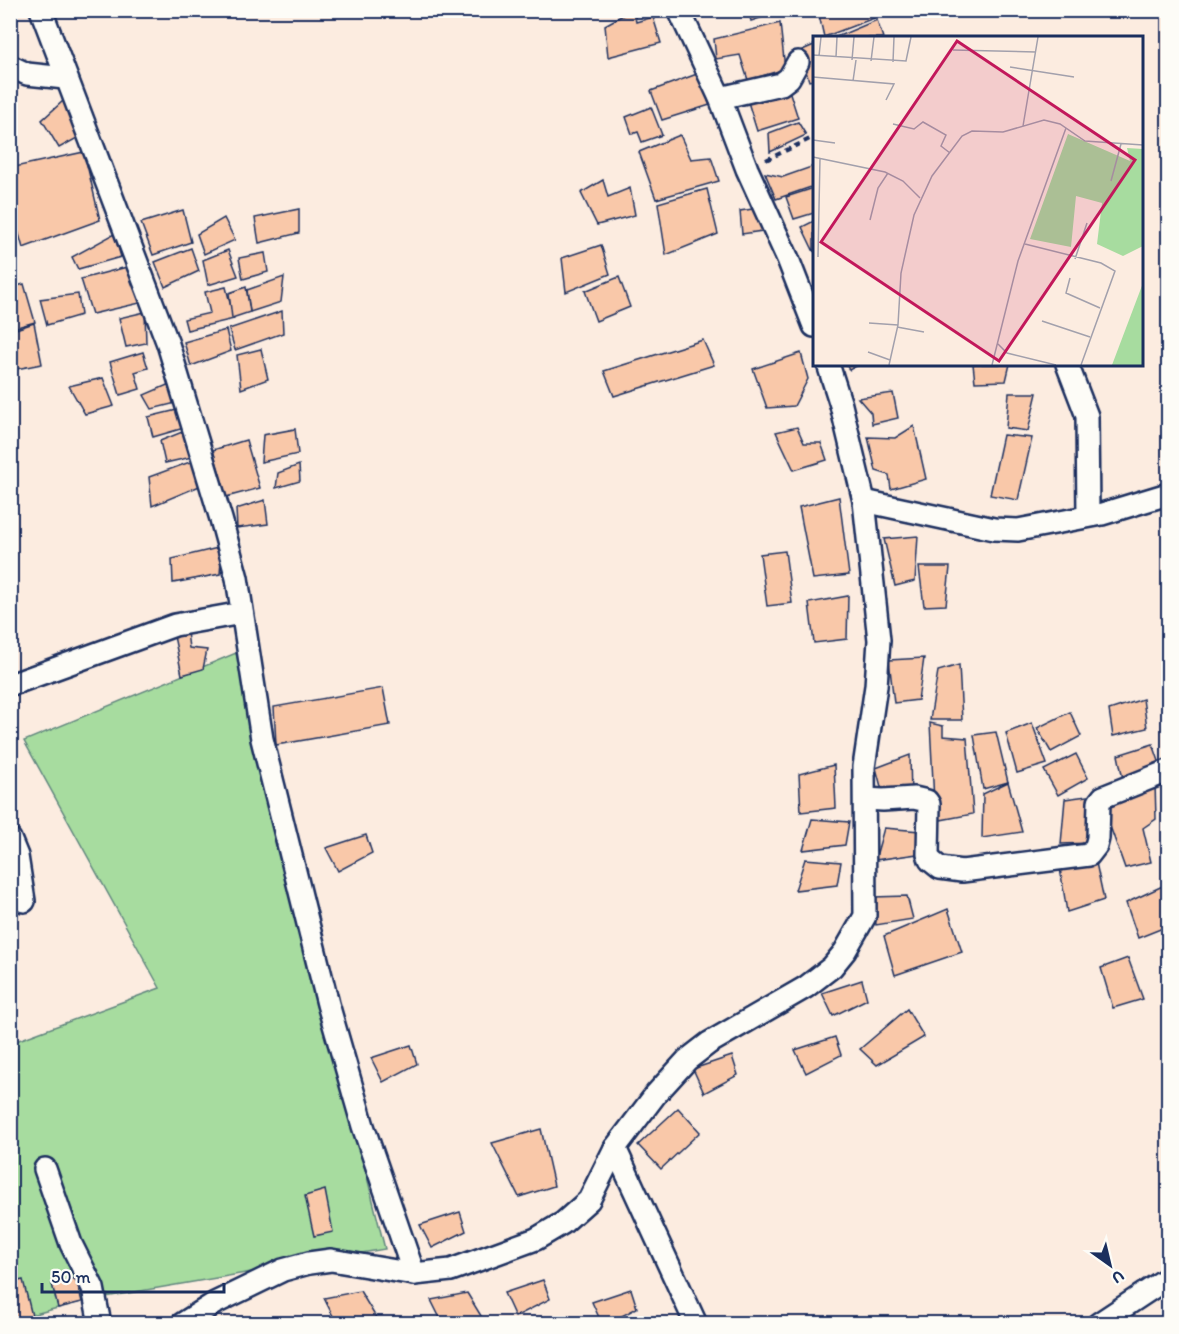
<svg xmlns="http://www.w3.org/2000/svg" width="1179" height="1334" font-family="Itim,sans-serif">
<style>
.green{fill:#a7dc9f;stroke:#61867e;stroke-width:1.5}
.building{fill:#f9c8a9;stroke:#1b2f5e;stroke-width:1.5}
.lines{fill:none;stroke-linecap:round;stroke-linejoin:round}
.minor-casing{stroke:#1b2f5e;stroke-width:26}
.path{stroke:#1b2f5e;stroke-width:4;stroke-dasharray:6 4.5;stroke-linecap:butt}
.minor{stroke:#fdfcf7;stroke-width:21}
.inset-road{fill:none;stroke:#a2a0ac;stroke-width:1.5}
.view{fill:#c2185b;fill-opacity:0.15;stroke:#c2185b;stroke-width:3}
.inset-edge{fill:none;stroke:#1b2f5e;stroke-width:3}
</style>
<rect width="100%" height="100%" fill="#fcece0"/>
<filter id="ink" filterUnits="userSpaceOnUse"><feTurbulence type="fractalNoise" baseFrequency=".0167" numOctaves="2"/><feDisplacementMap in="SourceGraphic" scale="12" xChannelSelector="R" yChannelSelector="G"/><feConvolveMatrix kernelMatrix="1 2 1 2 8 2 1 2 1" color-interpolation-filters="sRGB"/></filter>
<g filter="url(#ink)">
<path class="green" d="M236 653 385 1249 88 1300 16 1319 20 1323H11L10 1030 16 1041 160 988 24 741Z"/>
<g class="building">
<path d="M632 10H634L636 22 653 17 661 43 608 57 605 25Z"/>
<path d="M748 10H785L751 21Z"/>
<path d="M830 10H872L874 18 824 37 819 15Z"/>
<path d="M877 20 883 38H834Z"/>
<path d="M780 23 785 69 748 80 740 55 716 59 714 39Z"/>
<path d="M814 45V80L809 81 800 51Z"/>
<path d="M697 74 710 105 662 120 651 91Z"/>
<path d="M789 90 798 118 757 131 748 102Z"/>
<path d="M63 101 79 137 59 148 42 120Z"/>
<path d="M651 107 662 135 642 142 638 132 632 134 626 117Z"/>
<path d="M798 122 806 135 770 152 769 133Z"/>
<path d="M680 135 691 159 711 157 719 181 656 199 639 152Z"/>
<path d="M84 152 100 220 23 248 10 203V168Z"/>
<path d="M814 166V186L776 199 765 173 783 177Z"/>
<path d="M603 180 608 197 630 188 635 215 597 225 581 193Z"/>
<path d="M814 188V213L794 219 786 197Z"/>
<path d="M707 189 718 234 666 255 658 203Z"/>
<path d="M759 208 762 231 742 234 740 211Z"/>
<path d="M299 209V233L259 243 255 218Z"/>
<path d="M183 210 191 242 153 255 141 223Z"/>
<path d="M224 218 235 240 204 254 197 234Z"/>
<path d="M814 221V252L802 227Z"/>
<path d="M114 234 121 257 78 269 72 257Z"/>
<path d="M601 245 610 274 566 292 562 258Z"/>
<path d="M191 248 199 271 165 287 155 262Z"/>
<path d="M228 250 238 276 208 285 203 260Z"/>
<path d="M265 253 268 272 243 279 239 258Z"/>
<path d="M127 267 140 303 92 314 81 279Z"/>
<path d="M284 277 281 302 250 312 247 290Z"/>
<path d="M619 277 630 307 596 321 585 291Z"/>
<path d="M24 284 35 322 10 329V288Z"/>
<path d="M226 287 234 319 187 330 184 319 210 313 205 292Z"/>
<path d="M246 287 250 312 232 318 229 293Z"/>
<path d="M78 294 81 315 47 325 40 299Z"/>
<path d="M282 311 283 333 235 350 229 329Z"/>
<path d="M145 312 146 343 126 347 119 318Z"/>
<path d="M34 323 42 364 11 370 10 331Z"/>
<path d="M226 330 231 351 191 366 184 342Z"/>
<path d="M703 340 714 365 614 396 604 371Z"/>
<path d="M261 349 268 379 241 389 237 355Z"/>
<path d="M143 352 148 368 135 372 140 389 120 395 110 362Z"/>
<path d="M801 353 808 379 794 406 767 408 753 369Z"/>
<path d="M846 364H860L849 370Z"/>
<path d="M973 364H1010L1006 381 975 382Z"/>
<path d="M103 378 114 406 85 414 69 386Z"/>
<path d="M172 383 180 402 152 409 144 395Z"/>
<path d="M893 393 898 418 872 424 871 413 858 398Z"/>
<path d="M1009 393H1037L1028 431 1006 428Z"/>
<path d="M181 409 184 428 153 437 148 417Z"/>
<path d="M914 426 926 479 891 489 889 475 876 471 868 437 895 438Z"/>
<path d="M797 427 804 443H821L827 460 794 470 776 432Z"/>
<path d="M295 429 298 454 261 462 263 435Z"/>
<path d="M187 430 192 457 165 463 160 441Z"/>
<path d="M1003 435 1032 438 1018 500 990 495Z"/>
<path d="M246 440 260 488 226 497 213 450Z"/>
<path d="M198 459 202 485 152 506 149 477Z"/>
<path d="M299 465 300 481 276 488 278 473Z"/>
<path d="M839 497 849 575 813 579 799 507Z"/>
<path d="M265 500 268 524 237 528 236 509Z"/>
<path d="M918 536 915 581 895 586 884 539Z"/>
<path d="M222 547 220 574 173 583 172 559Z"/>
<path d="M785 551 792 603 767 606 760 554Z"/>
<path d="M919 567H950L946 605 924 606Z"/>
<path d="M848 596 847 639 814 643 809 603Z"/>
<path d="M187 632 189 648 207 650 203 669 182 675 174 636Z"/>
<path d="M924 658 918 700 894 703 889 660Z"/>
<path d="M959 665 962 720H930L938 671Z"/>
<path d="M383 688 390 725 276 745 274 707Z"/>
<path d="M1143 699 1147 728 1113 736 1109 710Z"/>
<path d="M1070 712 1081 736 1051 752 1037 728Z"/>
<path d="M930 723 943 726V736L967 738 973 814 935 821Z"/>
<path d="M1032 723 1047 764 1017 773 1006 733Z"/>
<path d="M996 732 1008 782 983 789 974 735Z"/>
<path d="M1153 744 1160 764 1123 779 1118 755Z"/>
<path d="M1076 754 1088 778 1058 795 1044 770Z"/>
<path d="M910 755 911 797 884 798 876 768Z"/>
<path d="M834 765 836 808 801 812 799 774Z"/>
<path d="M1008 782 1022 832 982 838 983 794Z"/>
<path d="M1155 783 1156 819 1143 828 1151 862 1125 868 1101 801Z"/>
<path d="M1094 795 1091 843 1061 844 1065 799Z"/>
<path d="M812 819 849 822 845 845 803 850Z"/>
<path d="M884 828 920 831 917 854 875 860Z"/>
<path d="M366 835 372 853 338 871 326 848Z"/>
<path d="M1095 858 1104 900 1067 912 1060 868Z"/>
<path d="M805 859 841 862 837 885 795 890Z"/>
<path d="M1167 884 1168 926 1138 938 1126 903Z"/>
<path d="M907 896 913 919 876 925 873 897Z"/>
<path d="M948 909 962 952 895 975 884 936Z"/>
<path d="M1128 958 1143 999 1113 1008 1101 968Z"/>
<path d="M862 980 867 999 833 1016 822 993Z"/>
<path d="M907 1009 924 1037 877 1065 860 1049Z"/>
<path d="M835 1037 841 1055 806 1073 795 1050Z"/>
<path d="M411 1045 417 1064 383 1082 371 1058Z"/>
<path d="M732 1056 738 1075 704 1093 693 1069Z"/>
<path d="M678 1108 700 1132 661 1169 638 1145Z"/>
<path d="M541 1129 554 1186 519 1197 492 1143Z"/>
<path d="M325 1190 333 1232 314 1236 305 1196Z"/>
<path d="M460 1212 466 1231 432 1248 420 1225Z"/>
<path d="M76 1278 82 1302 58 1308 52 1284Z"/>
<path d="M23 1280 32 1316 10 1322V1283Z"/>
<path d="M543 1280 550 1299 515 1317 504 1293Z"/>
<path d="M631 1289 637 1308 607 1324H602L592 1302Z"/>
<path d="M360 1291 380 1324H337L324 1298Z"/>
<path d="M467 1293 486 1324H443L431 1300Z"/>
<path d="M95 1314 97 1324H65L64 1322Z"/>
</g>
<g class="lines">
<g class="minor-casing">
<g id="minor">
<path d="M41 10 168 344 221 519 237 578 262 739 328 1004 363 1126 414 1274"/>
<path d="M679 10 720 98 747 169 788 259 814 326"/>
<path d="M10 66 27 74 65 78"/>
<path d="M720 98 781 84 789 78 798 62"/>
<path d="M1067 364 1087 416 1088 516"/>
<path d="M864 501 994 529 1018 530 1102 514 1168 494"/>
<path d="M10 685 175 625 242 613"/>
<path d="M865 799 883 800 914 798 927 801 929 804 928 854 930 860 940 868 962 871 1089 855 1096 846 1098 838 1099 802 1103 797 1168 771"/>
<path d="M10 839 17 856 24 901"/>
<path d="M615 1148 696 1324"/>
<path d="M45 1169 71 1244 93 1288 100 1324"/>
<path d="M182 1324 215 1303 283 1270 309 1263 331 1260 414 1274 451 1270 536 1239 563 1223 589 1200 615 1148 656 1094 687 1060 709 1043 806 987 832 967 845 951 865 916 864 767 876 686 879 640 864 501 841 405 828 364"/>
<path d="M1098 1324 1166 1279"/>
</g>
</g>
<path class="path" d="M766 160 814 137"/>
<use href="#minor" class="minor"/>
</g>
</g>
<g transform="translate(813 36)">
<rect width="330" height="330" fill="#fcece0"/>
<path d="M255 98 317 125 314 112 330 113V210L310 220 284 208 289 167 263 160 258 211 217 203ZM330 247V329H299Z" fill="#a7dc9f"/>
<path class="inset-road" d="M140 14 223 16M0 19 93 25 98 1M6 20 8 1M23 21 24 1M39 24 41 1M58 25 61 1M80 26 81 1M197 31 261 41M0 41 81 48 73 64M40 45 43 24M80 88 101 93 110 86 133 99 128 110 137 117M210 90 225 1M0 104 22 107M0 121 72 136 90 145 107 162M298 145 308 108M57 184 65 152 75 137M212 208 288 227 302 235 268 329M5 221 7 122M262 223 274 187M257 242 253 257 287 272M229 285 277 301M56 287 85 289M84 291 111 296M184 307 194 317 243 329M55 316 77 324M76 329 85 289 88 237 101 179 119 140 149 100 159 95 190 96 231 84 247 88 272 105 330 109M179 329 205 225 253 92"/>
<path class="view" d="M144 5 322 124 186 325 8 206Z"/>
<rect width="330" height="330" class="inset-edge"/>
</g>
<rect width="1179" height="1334" fill="none" stroke="#fdfcf7" stroke-width="36"/>
<rect x="18" y="18" width="1143" height="1298" fill="none" stroke="#1b2f5e" stroke-width="2" filter="url(#ink)"/>
<g transform="translate(1110 1265) rotate(146)" stroke="#fdfcf7" stroke-width="4.5" paint-order="stroke">
<path d="M0-4.5L10 22L0 15L-10 22Z" fill="#1b2f5e"/>
<text y="-9" font-size="16" font-weight="bold" text-anchor="middle" fill="#1b2f5e">U</text>
</g>
<path d="M42 1283v9h182v-9" fill="none" stroke="#1b2f5e" stroke-width="3"/>
<text x="51" y="1283" font-size="18" fill="#1b2f5e" stroke="#fdfcf7" stroke-width="4.5" paint-order="stroke">50 m</text>
</svg>
